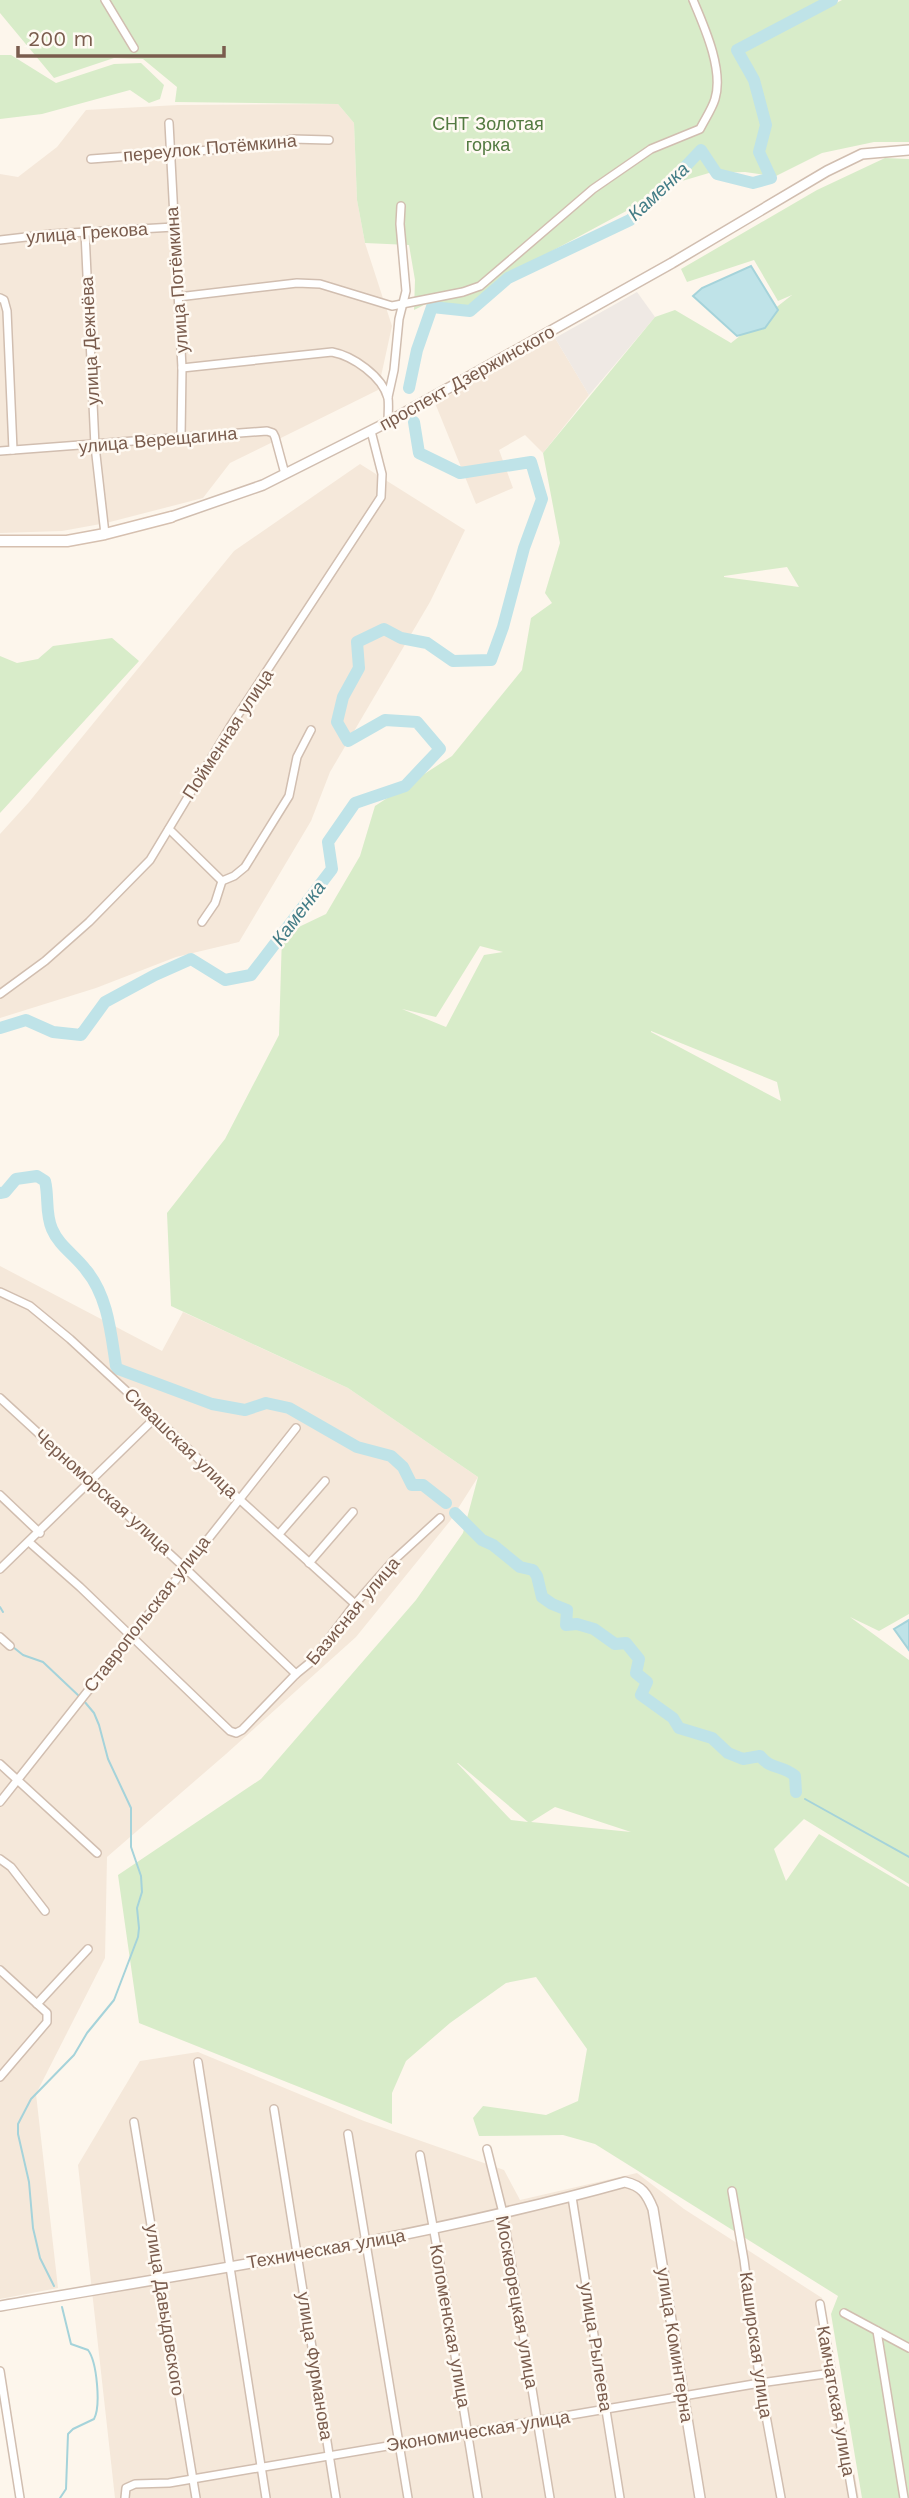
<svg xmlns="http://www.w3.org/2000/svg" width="909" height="2498" font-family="'Work Sans',sans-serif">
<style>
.residential{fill:#f5e8da}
.industrial{fill:#efe9e4}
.green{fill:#d8ecc9;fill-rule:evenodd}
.water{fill:#bfe3e8;stroke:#a5d3da;stroke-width:2}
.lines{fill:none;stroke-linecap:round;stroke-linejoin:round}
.stream{stroke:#a5d3da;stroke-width:2}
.river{stroke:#bfe3e8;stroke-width:12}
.minor-casing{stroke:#d1beb0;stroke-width:10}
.tertiary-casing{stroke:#d1beb0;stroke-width:12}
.secondary-casing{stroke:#d6c0b0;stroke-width:13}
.minor{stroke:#fff;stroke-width:7}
.tertiary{stroke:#fff;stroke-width:9}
.secondary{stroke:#fff;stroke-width:10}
.labels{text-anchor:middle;stroke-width:5;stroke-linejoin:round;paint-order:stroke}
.park-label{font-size:18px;fill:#537a41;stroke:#fffaf3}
.street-label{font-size:18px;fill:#7a5c4d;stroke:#fffaf3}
.water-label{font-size:19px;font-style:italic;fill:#437c86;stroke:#fffaf3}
</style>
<rect width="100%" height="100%" fill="#fdf6ec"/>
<g class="residential">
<path d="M338 104 354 123 357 200 365 243 392 326 378 390 230 463 203 498 106 523 62 531 0 533V174L18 177 57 147 86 110 178 105Z"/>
<path d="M555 338 589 395 543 453 525 435 499 450 513 488 476 504 435 403Z"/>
<path d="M360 464 465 530 430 602 330 772 311 821 239 942 176 957 96 988 0 1018V834L29 802 234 551Z"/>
<path d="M0 1266 162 1351 183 1312 348 1388 478 1477 450 1521 356 1637 226 1754 107 1857 105 1958 36 2094 58 2288 0 2299Z"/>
<path d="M198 2052 364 2121 504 2170 520 2200 637 2173 684 2209 822 2298 859 2498H115L78 2165 140 2061Z"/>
</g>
<path class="industrial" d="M637 292 655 317 589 395 555 338Z"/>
<g class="green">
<path d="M0 0H823L733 48 752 81 762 125 756 152 766 175 745 172 709 173 682 181 552 251 469 313 426 304 414 310 415 280 409 245 365 243 357 200 354 123 338 104 175 102 177 87 143 59 114 58 54 78 0 13Z"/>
<path d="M842 0H909V142H874L822 153 776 176 764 151 769 125 758 78 743 51Z"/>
<path d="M0 55H11L56 83 114 64 141 63 164 85 160 99 149 103 130 90 42 114 0 119Z"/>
<path d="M885 158 909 159V1614L879 1631 850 1617 909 1660V1884L804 1819 774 1849 786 1881 819 1834 909 1887V2498H862L831 2314 838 2296 595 2144 563 2135 479 2136 473 2118 483 2106 546 2115 578 2101 587 2049 536 1977 506 1983 450 2023 406 2061 392 2093V2124L139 2023 118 1875 261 1779 416 1600 463 1533 478 1477 348 1388 171 1306 167 1213 225 1139 279 1035 282 935 326 914 360 856 375 806 452 756 522 670 531 618 552 603 545 593 560 543 543 453 655 317 675 310 731 343 792 295 778 301 754 260 687 282 681 269 817 190ZM787 567 799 587 724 577V576ZM480 946 503 952 484 955 446 1027 402 1009 436 1017ZM651 1031 777 1082 781 1101 651 1032ZM457 1763H458L528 1822 511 1820ZM555 1807 631 1832 531 1822Z"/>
<path d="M112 638 139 661 0 813V656L17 663 38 659 53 646Z"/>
</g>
<g class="water">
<path d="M751 266 778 310 765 328 737 336 693 296 702 288Z"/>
<path d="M909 1620V1650L894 1629Z"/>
</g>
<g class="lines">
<g class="stream">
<path d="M0 1607 3 1612"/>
<path d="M13 1647 23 1655 43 1662 80 1697"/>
<path d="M805 1799 909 1857"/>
<path d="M54 2286 40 2258 33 2228 29 2182 18 2134V2124L31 2099 74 2055 87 2033 114 2000 138 1937 139 1928 137 1908 142 1892 141 1876 131 1847V1808L108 1759 99 1725 94 1713 84 1701"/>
<path d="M60 2498 66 2489 68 2434 73 2429 94 2419C101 2406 97 2362 88 2350L71 2344 62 2307"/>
</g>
<g class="river">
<path d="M409 388 417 350 432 307 470 311 508 278 630 220 666 187 701 150 717 174 753 183 771 178 759 152 766 125 754 80 737 50 832 0"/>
<path d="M0 1028 26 1020 53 1032 81 1035 105 1002 155 975 191 959 225 980 251 975 332 869 328 842 355 803 405 786 440 749 417 722 385 720 348 741 337 722 343 697 359 668 357 642 384 629 401 638 427 643 453 661 491 660 503 627 524 548 542 499 531 462 460 473 419 453 414 422"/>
<path d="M0 1193 5 1192 16 1179 37 1176 45 1181C49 1197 45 1213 52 1229 59 1246 75 1255 86 1270 108 1296 111 1334 116 1366"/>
<path d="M118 1369 212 1404 245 1410 266 1403 289 1408 357 1447 391 1456 403 1467 412 1485H423L446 1503"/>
<path d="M455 1513 482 1540 493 1545 520 1567 533 1570 537 1576 542 1597 552 1604 567 1610 566 1625 577 1624 594 1629 615 1644 626 1643 639 1659 636 1673 647 1682 641 1695 673 1718 679 1728 712 1738 728 1753 743 1759 760 1756C771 1770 783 1765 795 1776L796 1792"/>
</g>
<g class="minor-casing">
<g id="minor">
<path d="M105 0 134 48"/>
<path d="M169 123 182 368 181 437"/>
<path d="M91 159 262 146 292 139 329 140"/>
<path d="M85 232 95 446 105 534"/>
<path d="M0 240 52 234 174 227"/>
<path d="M178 297 297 283 320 284 392 306 463 292 480 286 593 189 651 149 700 129C705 119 712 109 715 99 724 70 704 26 693 0"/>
<path d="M0 298 4 300 7 311 13 450"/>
<path d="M182 368 332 352C353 356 382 376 388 398 389 405 388 415 388 422"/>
<path d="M388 397 394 370 399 319 406 291 400 224 401 206"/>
<path d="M0 451 267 431 273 433 275 437 285 474"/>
<path d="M169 829 222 881"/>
<path d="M202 922 215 903 222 881 234 876 245 867 289 796 297 757 311 730"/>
<path d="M0 994 45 961 89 922 150 860 230 727 381 497 382 474 371 431"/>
<path d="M0 1292 30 1306 70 1339 174 1435 238 1498 355 1604"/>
<path d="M0 1398 184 1567 296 1674"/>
<path d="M0 1495 40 1533"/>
<path d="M279 1534 325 1481"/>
<path d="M29 1542 80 1587 230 1731 236 1733 242 1730 296 1674 312 1661 355 1604 393 1561 440 1518"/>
<path d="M309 1563 353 1512"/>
<path d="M0 1569 155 1418"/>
<path d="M0 1637 10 1646"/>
<path d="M0 1764 97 1853"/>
<path d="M0 1802 296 1428"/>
<path d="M0 1859 11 1867 45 1911"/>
<path d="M0 1970 47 2013V2022L0 2077"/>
<path d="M37 2004 88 1949"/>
<path d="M198 2062 266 2498"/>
<path d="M274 2109 336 2498"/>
<path d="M134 2122 196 2498"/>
<path d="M348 2134 408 2498"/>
<path d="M487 2149 503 2213 550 2498"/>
<path d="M420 2155 443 2281 478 2498"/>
<path d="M732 2191 744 2260 760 2383 781 2498"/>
<path d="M572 2197 620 2498"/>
<path d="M820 2304 853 2498"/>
<path d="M844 2313 909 2348"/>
<path d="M877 2331 904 2498"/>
<path d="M0 2371 20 2498"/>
<path d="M125 2498 126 2488 135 2484 169 2483 760 2383 832 2373"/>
</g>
</g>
<g class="tertiary-casing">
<g id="tertiary">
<path d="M171 517 263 485 388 422 672 263 827 171 862 154 909 150"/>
<path d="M0 2306C209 2270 420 2239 625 2182 642 2186 647 2194 653 2209L700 2498"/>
</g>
</g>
<g class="secondary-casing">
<path id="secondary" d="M0 541H67L105 534 171 517"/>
</g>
<use href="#minor" class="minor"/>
<use href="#tertiary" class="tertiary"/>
<use href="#secondary" class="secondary"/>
</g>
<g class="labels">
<g class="park-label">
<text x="488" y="130">СНТ Золотая<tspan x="488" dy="21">горка</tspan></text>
</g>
<g class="street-label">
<text transform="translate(210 148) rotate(-5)" y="6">переулок Потёмкина</text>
<text transform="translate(87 233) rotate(-4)" y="6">улица Грекова</text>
<text transform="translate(177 280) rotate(-94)" y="6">улица Потёмкина</text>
<text transform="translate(90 341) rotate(-93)" y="6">улица Дежнёва</text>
<text transform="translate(467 378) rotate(-29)" y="6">проспект Дзержинского</text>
<text transform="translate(158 440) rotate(-5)" y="6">улица Верещагина</text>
<text transform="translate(228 734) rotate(-57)" y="6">Пойменная улица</text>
<text transform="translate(181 1443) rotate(44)" y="6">Сивашская улица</text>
<text transform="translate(103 1492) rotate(42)" y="6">Черноморская улица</text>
<text transform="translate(353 1611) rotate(-50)" y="6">Базисная улица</text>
<text transform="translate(147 1614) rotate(-52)" y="6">Ставропольская улица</text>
<text transform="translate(326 2249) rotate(-10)" y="6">Техническая улица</text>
<text transform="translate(517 2302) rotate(80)" y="6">Москворецкая улица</text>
<text transform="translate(165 2310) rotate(81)" y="6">улица Давыдовского</text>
<text transform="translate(450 2326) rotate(80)" y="6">Коломенская улица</text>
<text transform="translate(675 2345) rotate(81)" y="6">улица Коминтерна</text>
<text transform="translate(756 2345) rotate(82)" y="6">Каширская улица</text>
<text transform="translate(596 2347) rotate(81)" y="6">улица Рылеева</text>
<text transform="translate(315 2366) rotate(81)" y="6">улица Фурманова</text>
<text transform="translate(836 2401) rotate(80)" y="6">Камчатская улица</text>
<text transform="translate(478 2431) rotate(-9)" y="6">Экономическая улица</text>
</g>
<g class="water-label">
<text transform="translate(658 191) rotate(-43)" y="7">Каменка</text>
<text transform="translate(298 913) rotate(-53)" y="7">Каменка</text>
</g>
</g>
<path d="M18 46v10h206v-10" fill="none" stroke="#7a5c4d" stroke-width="3.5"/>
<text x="28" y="46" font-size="21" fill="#7a5c4d" stroke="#fffaf3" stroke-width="5" paint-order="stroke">200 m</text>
</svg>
